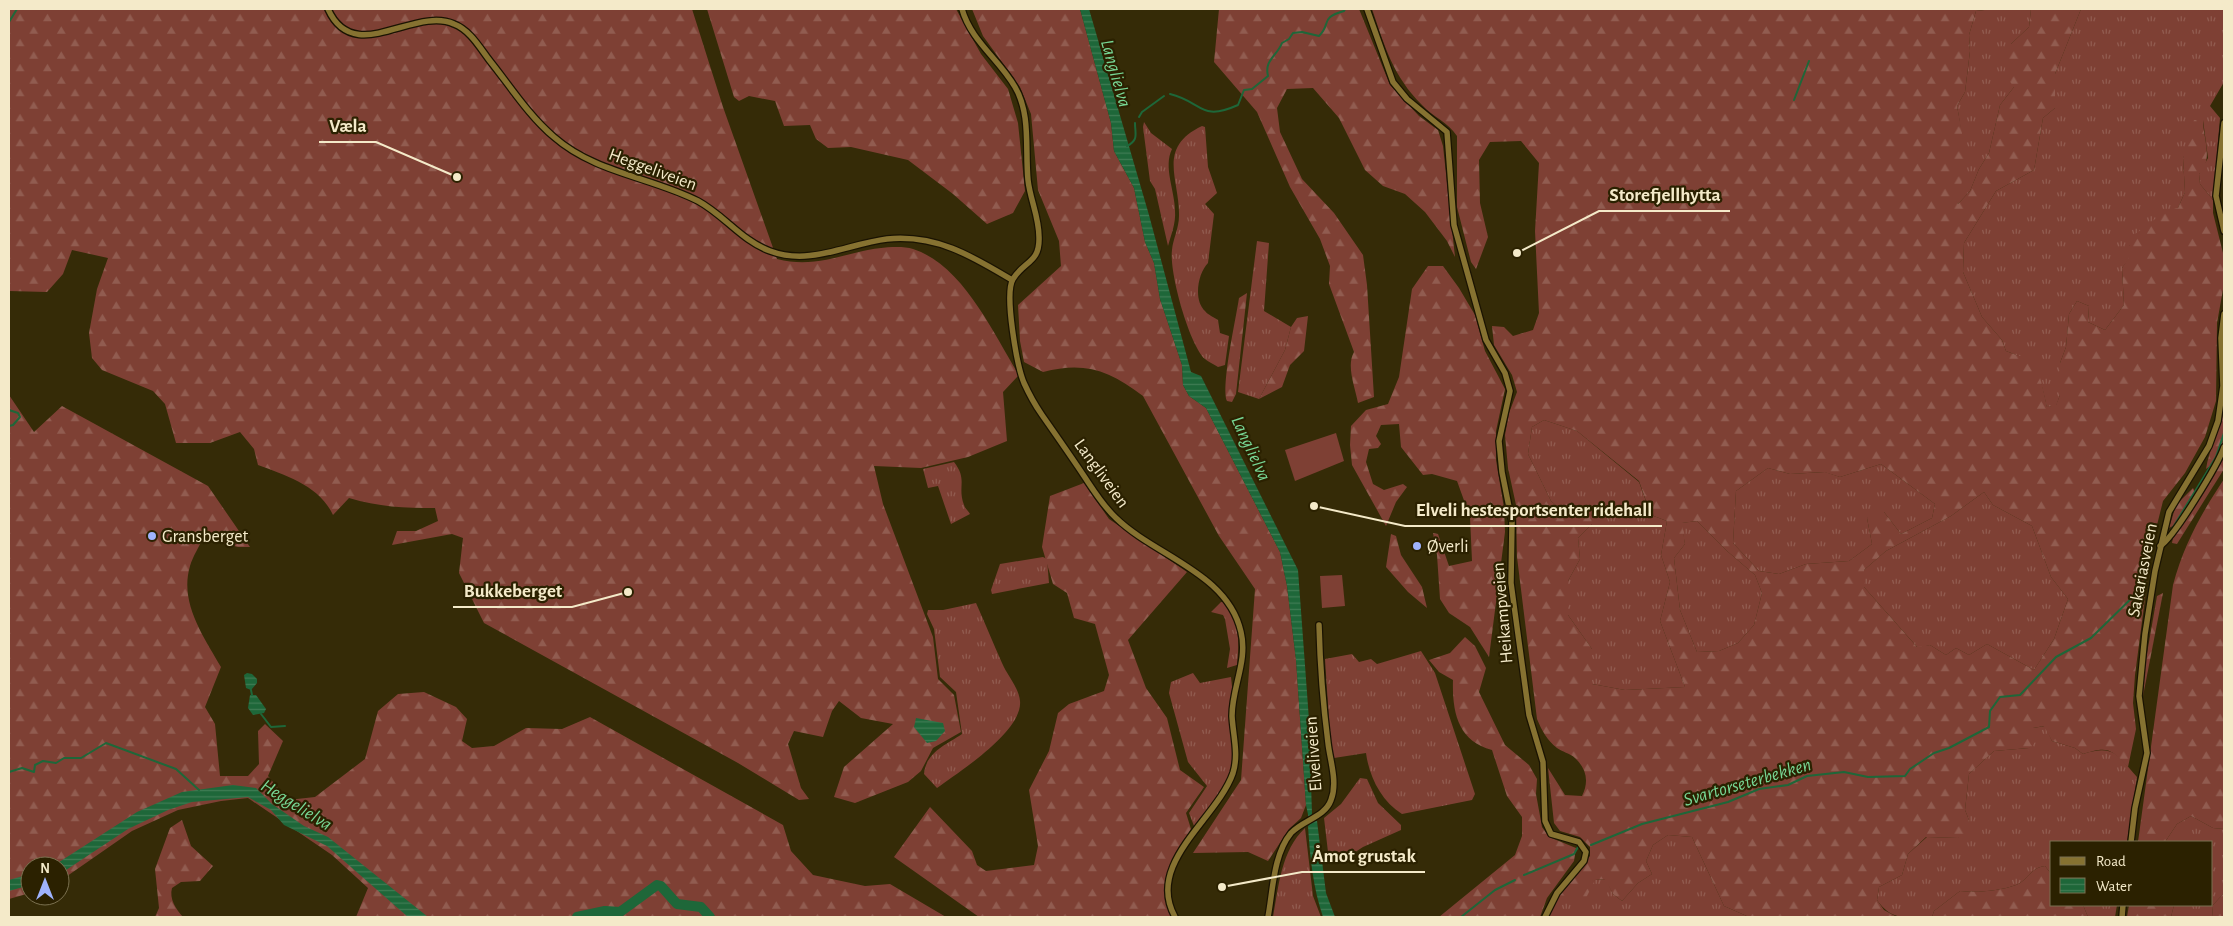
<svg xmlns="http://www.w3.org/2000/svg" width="2233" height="926" font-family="'Alegreya Sans',sans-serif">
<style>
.grass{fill:url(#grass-tufts)}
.forest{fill:url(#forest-firs);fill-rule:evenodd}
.park{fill:#7e4034}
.water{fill:url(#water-rules)}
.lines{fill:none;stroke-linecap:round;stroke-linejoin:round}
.stream{stroke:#1e6739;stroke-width:2}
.river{stroke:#1e6739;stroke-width:10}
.minor-casing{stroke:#1a1302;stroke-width:8}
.minor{stroke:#867231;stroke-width:5.5}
.poi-dot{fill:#9fb3fd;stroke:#2b2100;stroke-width:2}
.labels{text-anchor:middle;stroke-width:4.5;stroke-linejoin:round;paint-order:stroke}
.street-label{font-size:18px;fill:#f4eac9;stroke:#2b2100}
.poi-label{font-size:18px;fill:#f4eac9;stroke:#2b2100;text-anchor:start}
.water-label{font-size:19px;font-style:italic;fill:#77d794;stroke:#2b2100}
.leader{fill:none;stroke:#f4eac9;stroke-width:2}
.callout-dot{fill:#f4eac9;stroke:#2b2100;stroke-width:2}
.callout-label{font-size:19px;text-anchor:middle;font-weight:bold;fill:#f4eac9;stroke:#2b2100;stroke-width:4.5;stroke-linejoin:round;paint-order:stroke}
</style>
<defs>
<pattern id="grass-tufts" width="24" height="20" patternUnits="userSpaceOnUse" patternTransform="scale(1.25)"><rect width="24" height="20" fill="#7e4034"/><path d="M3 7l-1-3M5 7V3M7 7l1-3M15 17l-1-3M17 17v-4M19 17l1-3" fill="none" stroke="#915c50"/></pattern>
<pattern id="forest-firs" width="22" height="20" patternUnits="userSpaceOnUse" patternTransform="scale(1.25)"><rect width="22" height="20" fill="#7e4034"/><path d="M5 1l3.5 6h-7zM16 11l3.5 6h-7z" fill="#915c50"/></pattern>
<pattern id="water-rules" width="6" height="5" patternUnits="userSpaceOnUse" patternTransform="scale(1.25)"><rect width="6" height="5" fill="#1e6739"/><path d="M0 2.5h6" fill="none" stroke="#3f7d54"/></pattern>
</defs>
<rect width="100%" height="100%" fill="#352b07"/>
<g class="grass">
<path d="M1993 9H2031L2029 27 2011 44 2014 87 2000 105 1989 153 1979 169 1970 191 1958 204 1955 199C1967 175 1962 131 1957 106L1965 92 1970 51 1969 35 1976 11Z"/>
<path d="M2081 9H2224V82L2210 106 2220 118 2213 200 2200 184 2199 174 2208 158 2203 120 2183 158 2185 192 2178 208 2129 246V259L2122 268 2124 305 2105 330 2088 322 2089 306 2077 301 2069 314 2066 347 2060 363V395L2056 406 2047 407C2039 375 2040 363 2006 351L2002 340 1982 317 1963 272 1964 243 1996 191 2034 170 2043 118 2055 108V74Z"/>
<path d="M1144 122 1151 133 1172 149C1163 167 1175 191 1175 211 1176 223 1171 235 1168 246L1155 189 1150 181 1143 127Z"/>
<path d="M1202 126 1205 127 1208 167 1217 193 1205 204 1214 214 1208 263C1198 273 1193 300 1205 311 1208 315 1214 317 1218 320L1220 333 1229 336 1225 365 1218 367C1214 364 1208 362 1205 359 1189 344 1169 272 1172 250 1173 239 1179 228 1179 216 1180 179 1156 148 1202 126Z"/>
<path d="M1257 241 1269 243 1264 311 1291 327 1285 350 1259 399 1238 392Z"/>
<path d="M1544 420 1577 431 1639 482 1651 515 1667 521 1661 555 1670 582 1660 621 1685 687 1625 690 1592 684V649L1568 615V581L1580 559 1578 538 1592 524V515L1566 514 1551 501 1528 454 1532 427Z"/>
<path d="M954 462C968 480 957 486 964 505 965 509 968 510 970 514L951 524 938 486 928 488 923 469Z"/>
<path d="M1881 464 1935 504 1932 518 1901 534 1884 512 1867 518 1872 544 1849 561 1806 564 1779 574 1759 571 1733 543 1736 491 1768 468 1790 474 1825 472 1840 477Z"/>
<path d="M1984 492 1993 505 2032 526 2051 577 2068 599 2054 639 2034 670 1987 644 1969 655 1956 648 1946 655 1930 645 1918 648 1864 587V570L1886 551 1951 516Z"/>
<path d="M1697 521 1727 551 1755 575 1762 593 1754 625 1738 643 1719 651 1697 652 1680 610 1674 558 1685 544 1681 523Z"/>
<path d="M1043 557 1047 559 1049 583 992 594 991 590 1000 564Z"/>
<path d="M1221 602H1225C1239 623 1240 640 1237 665L1227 668 1230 649 1225 619 1223 615 1211 612Z"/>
<path d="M976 603C985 623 993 643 1002 663 1007 675 1019 688 1020 701 1023 731 959 772 937 788L924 774C926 752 946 745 962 734L956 692 940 677 934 629 927 614 928 610H943Z"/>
<path d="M1421 651 1435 673 1475 794 1472 800 1402 814C1381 801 1369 776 1366 753L1334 758 1331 752 1325 659 1352 654 1359 662 1371 659 1377 664Z"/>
<path d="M1193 673 1200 683 1231 677C1234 702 1237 756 1228 778 1220 796 1206 811 1194 826L1189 813 1207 786 1188 762 1169 693 1171 682Z"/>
<path d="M2045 726 2052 741 2075 748 2083 754C2114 744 2117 755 2137 777L2127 842H2052V875L2045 866C2031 867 2027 881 2016 885 2000 891 1976 893 1960 891L1934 911 1932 917C1908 917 1892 922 1877 900L1879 887 1902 875 1908 854 1927 837 1958 838 1969 820 1965 810 1969 774 1994 751 2029 748 2033 728Z"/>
<path d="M1360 778 1367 779 1378 803 1401 825V830L1363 847 1340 862 1328 852 1324 818 1341 804Z"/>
<path d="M2191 816 2213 828 2224 829V893L2212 906 2213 917H2171L2174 905H2212V842H2165L2177 824Z"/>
<path d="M1305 828 1313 896 1321 917H1273C1279 885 1281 851 1305 828Z"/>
<path d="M1668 835 1692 837 1724 906 1749 917H1548L1558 895 1595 880 1606 879 1613 894 1622 901 1638 883 1652 874 1646 861 1653 845Z"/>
<path d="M2083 905H2117L2115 917H2088Z"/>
</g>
<g class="forest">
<path d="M9 9H692L723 107 777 259C809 267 833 258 863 251 877 248 900 245 913 249 963 265 993 333 1019 375L1003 392 1007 441 968 457 921 468 874 466 883 504 933 637 938 679 954 695 961 732 933 748 921 771 908 782 855 803 834 797 844 767 893 724 861 718 839 701 832 711 823 737 794 731 788 744 801 788 809 799 799 800 738 763 484 623 459 573 463 538 452 534 392 545 397 531H416L438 521 435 508C405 508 378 507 349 498L333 515C320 486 285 475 258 465L254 449 240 432 210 443H176L165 404 153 391 102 370 92 358 89 333 97 289 108 258 72 250 63 274 47 292 9 291Z"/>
<path d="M707 9H956L981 54 1008 89 1018 123 1025 191 1013 213 987 224 953 194 908 160 851 147 828 148 816 139 810 125 784 126 775 101 749 96 739 101 734 97Z"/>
<path d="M972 9H1080L1111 123 1114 151 1134 188 1145 242 1154 263 1160 299 1182 365 1183 385 1189 396 1206 408 1280 552 1287 586 1296 660 1306 805 1301 818 1289 829 1268 861 1248 852 1193 853 1241 780 1255 589 1219 536 1143 396C1109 370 1084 361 1043 372L1024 362 1020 341 1018 305 1061 266 1059 241 1038 190 1031 114 1020 87 983 36Z"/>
<path d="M1219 9H1359L1390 85 1419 116 1438 130 1443 146 1455 257 1447 241 1425 212 1405 194 1383 186 1365 170 1339 118 1313 88 1287 89 1277 108 1280 132 1302 179 1334 213 1363 255 1367 285 1374 397 1358 403C1355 387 1346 366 1354 352L1329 284 1330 266 1320 239 1290 187 1257 112 1214 62Z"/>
<path d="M1372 9H1993L1976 11 1969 35 1970 51 1965 92 1957 106C1963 137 1970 169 1956 199L1958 204 1970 191 1979 169 1989 153 2000 105 2014 87 2004 74 2011 44 2029 27 2031 9H2081L2055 74V108L2043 118 2034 170 1996 191 1964 243 1963 272 1982 317 2002 340 2006 351 2019 356 2029 354C2040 370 2043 389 2047 407L2056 405 2060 395V363L2066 347 2069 314 2077 301 2089 306 2088 322 2105 330 2124 305 2122 268 2128 259 2129 246 2134 235 2167 210 2178 208 2185 192 2183 158 2194 120H2203C2203 138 2214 160 2199 174L2200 184 2213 200V213L2224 257V284L2217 323 2216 401 2205 437 2185 473 2163 501 2152 545 2135 675 2133 703 2136 729 2128 767C2111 749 2108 746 2083 754L2075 748 2052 741 2044 726 2033 728 2035 742 2029 748 1994 751 1969 774 1965 810 1969 820 1967 834 1958 838 1926 837 1908 854 1902 875 1879 887 1877 900 1884 910 1897 917H1749L1724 906 1692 837 1668 835 1653 845 1646 861 1652 874 1638 883 1622 901 1613 894 1605 879 1595 880 1586 898 1558 895 1590 856V847L1580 837 1560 831 1554 823 1548 768 1565 795 1582 796C1589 782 1587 769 1575 758 1570 753 1562 752 1557 748 1547 740 1542 731 1537 719L1517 557 1516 505 1508 468 1505 435 1509 413 1517 392 1512 375 1494 345 1492 326 1504 327 1513 336 1533 330 1539 313 1535 231 1539 163 1521 141 1490 142 1479 160 1480 203 1488 237 1476 269 1471 262 1457 207V136C1448 122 1433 117 1422 105 1393 76 1385 47 1372 9ZM1544 420 1577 431 1639 481 1651 515 1667 521 1661 555 1670 582 1660 621 1685 687 1625 690 1592 684V649L1568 615V581L1580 559 1578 538 1592 524V515L1566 514 1551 501 1528 454 1532 427ZM1881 464 1935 504 1932 518 1901 534 1884 512 1874 509 1867 518 1872 544 1849 561 1806 564 1779 574 1759 571 1733 543 1736 491 1768 468 1790 474 1824 472 1840 477ZM1984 492 1993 505 2032 526 2051 577 2068 599 2054 639 2034 670 1987 644 1969 655 1956 648 1946 655 1930 645 1917 647 1864 587V570L1886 551 1951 516ZM1697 521 1727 551 1755 575 1762 593 1754 625 1738 643 1719 651 1697 652 1680 610 1674 558 1685 544 1682 523Z"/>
<path d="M1428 266H1443L1459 288 1475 315 1485 351 1505 389 1496 431V460L1504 508 1505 532 1489 657 1470 627 1449 613 1440 599 1437 555 1433 533 1438 534 1449 566 1472 561 1470 517 1457 481 1432 474 1423 475 1401 447 1399 424 1381 425 1376 436 1381 444 1378 448 1369 449 1366 462 1373 484 1384 490 1403 484 1407 487 1396 502 1386 526 1352 465 1350 445 1351 426 1366 410 1388 404 1399 377 1412 289Z"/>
<path d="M1247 293 1236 394 1232 402 1227 401C1221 385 1236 319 1239 298Z"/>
<path d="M1308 316 1304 351 1290 365 1282 387 1259 399 1285 350 1291 327 1297 318Z"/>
<path d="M9 395 34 432 62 406 208 486 250 547H238L203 538C199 547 193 556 190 566 179 603 204 637 221 667L205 707 215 724 220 776H248L259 764 258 731 265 724 283 741 268 776 288 800 315 797 365 759 378 711 398 694 424 692 456 707 467 719 462 741 472 748 494 746 526 728 562 729 590 717 783 825 791 851 813 875 865 886 890 884 946 917H356L368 888 332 855 248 798 221 801 178 810 132 831 60 881V866H30V893L9 899Z"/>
<path d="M2224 410C2224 431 2226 457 2206 469 2209 449 2220 430 2224 410Z"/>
<path d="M2224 457V469L2177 544 2172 543 2173 538Z"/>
<path d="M2224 479V829L2213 828 2191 816 2177 824 2165 842H2138L2173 585C2184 544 2201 514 2224 479Z"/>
<path d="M1084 483 1109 519 1187 572 1128 640 1146 688 1167 718 1180 770 1204 787 1186 813 1191 829 1176 852 1165 889 1172 917H979L894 857 930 807 972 851 977 865 986 871 1034 865 1038 846 1029 790 1049 751 1058 713 1069 704 1104 691 1109 675 1095 624 1074 618 1067 593 1053 584 1042 547 1050 496Z"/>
<path d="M2193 488 2195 492 2175 525 2169 528 2176 505Z"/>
<path d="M1391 534 1396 536 1401 555 1422 587 1427 608 1408 592 1386 567Z"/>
<path d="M2163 593 2143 696 2145 665 2157 596Z"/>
<path d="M1465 637 1475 646 1486 668 1479 692 1505 745 1529 765 1537 779 1536 794 1542 827 1549 837 1576 848 1574 861 1547 898 1540 917H1439L1515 855 1522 836V817L1507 796 1492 750C1458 741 1452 712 1453 680L1439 672 1429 660 1450 653Z"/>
<path d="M182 820 191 846 213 866 200 881 181 882 172 888C169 899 176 909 183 917H155L159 908 155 869 170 828Z"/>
<path d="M2045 866 2052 875V905H2083L2088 917H1932L1934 911 1960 891C1976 893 2000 891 2016 885 2027 881 2031 867 2045 866Z"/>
<path d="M2224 893V917H2213L2212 906Z"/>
<path d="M2129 905H2174L2171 917H2127Z"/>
</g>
<g class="park">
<path d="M1336 433 1344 461 1295 481 1285 450Z"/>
<path d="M1342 575 1345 606 1322 608 1320 576Z"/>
</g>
<g class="water">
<path d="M1080 9H1089L1149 215 1191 372 1201 376 1298 570 1309 720 1312 814 1314 821H1317L1326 893 1335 917H1323C1313 887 1310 858 1308 826L1310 824 1306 805 1296 660 1287 586 1280 552 1206 408 1189 396 1183 385 1182 365 1160 299 1154 263 1145 242 1134 188 1114 151 1111 123Z"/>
<path d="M247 673 252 674 257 679V683L251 690 246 688 244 675Z"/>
<path d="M250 695H256L266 709 264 713 253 715 248 708Z"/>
<path d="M916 718 943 723 945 731 936 741 927 743 914 727Z"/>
<path d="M233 785 256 788 272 804 304 826 328 837 428 917H408L327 846 284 825 271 810 248 797 192 802 168 810 128 829 60 874V866H53L137 812 182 792Z"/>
<path d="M30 874V885L9 891V880Z"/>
</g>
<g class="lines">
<g class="stream">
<path d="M9 22 17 9"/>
<path d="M1170 94C1203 102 1200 122 1238 105L1244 90 1252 89 1268 76C1264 60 1277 56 1282 43L1289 39 1293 33 1302 32 1319 36C1332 23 1319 18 1344 11L1345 9"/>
<path d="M1794 100 1809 61"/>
<path d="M1139 117 1142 112 1164 96"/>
<path d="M1127 146C1139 140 1135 134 1135 123"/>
<path d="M2224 192V205"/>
<path d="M9 410 18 413 20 417 13 425 9 426"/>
<path d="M2172 529 2216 457 2224 433"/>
<path d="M251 690 252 695"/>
<path d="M261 714 271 727 285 726"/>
<path d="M9 772 22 768 34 772 35 765 43 761 56 763 64 758H81L106 743 176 769 199 790"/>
<path d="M1591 845 1642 824 1728 802 1759 789 1788 785 1807 776 1844 772 1868 777 1905 776 1910 769 1934 753 1949 748 1989 727 1990 711 2000 697 2020 695 2056 657 2091 638 2144 586 2149 565"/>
<path d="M1524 875 1574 854 1578 847"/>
<path d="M1461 917 1495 890 1515 880"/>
</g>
<path class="river" d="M577 917 605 911 620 912 657 885 661 886 677 904 701 907 710 917"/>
<g class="minor-casing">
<g id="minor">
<path d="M328 9C354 67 414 6 454 24 470 30 480 48 490 61 510 86 529 116 554 137 595 173 651 177 698 201 724 215 742 241 770 251 810 266 847 244 887 239 936 234 972 256 1012 280"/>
<path d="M962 9C971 41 999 59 1015 87 1031 114 1025 149 1028 180 1030 199 1039 217 1039 237 1040 263 1024 261 1013 279 1004 294 1017 366 1024 383 1029 394 1035 405 1042 415 1056 435 1070 455 1084 476 1094 491 1103 506 1116 518 1155 556 1228 573 1241 632 1248 661 1232 687 1232 716 1233 735 1239 754 1233 773 1217 819 1145 863 1175 917"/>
<path d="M1367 9 1393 82 1407 99 1447 132 1454 225 1486 340 1505 373 1510 391 1499 441 1502 472 1512 522 1511 583 1529 715 1543 762 1545 821 1551 834 1579 842 1586 852 1584 861 1557 893 1545 917"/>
<path d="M2224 123 2216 196 2224 231"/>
<path d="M2160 546C2173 539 2219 463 2224 447"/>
<path d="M2131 842 2135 808 2147 753 2139 696 2145 634 2155 571 2169 512 2209 446 2218 421 2223 386 2221 338 2224 314"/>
<path d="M1268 917C1273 891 1273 855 1291 833 1303 820 1325 817 1331 800 1338 782 1330 761 1328 743 1323 704 1320 664 1319 625"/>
<path d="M2122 917 2123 905"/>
</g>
</g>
<use href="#minor" class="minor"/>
</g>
<g class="poi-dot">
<circle cx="152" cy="536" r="5"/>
<circle cx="1417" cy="546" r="5"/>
</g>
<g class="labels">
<g class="street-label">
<text transform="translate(653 169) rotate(20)" y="6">Heggeliveien</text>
<text transform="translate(1102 473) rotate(54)" y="6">Langliveien</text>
<text transform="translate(2142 570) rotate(-79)" y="6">Sakariasveien</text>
<text transform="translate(1502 613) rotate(-95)" y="6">Heikampveien</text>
<text transform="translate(1313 754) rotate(-94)" y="6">Elveliveien</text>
</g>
<g class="poi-label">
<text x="162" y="542">Gransberget</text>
<text x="1427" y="552">Øverli</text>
</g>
<g class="water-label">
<text transform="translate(1117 73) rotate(74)" y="7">Langlielva</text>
<text transform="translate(1252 448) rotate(65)" y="7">Langlielva</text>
<text transform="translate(1747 781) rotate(-16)" y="7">Svartorseterbekken</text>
<text transform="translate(297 804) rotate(32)" y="7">Heggelielva</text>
</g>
</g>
<path class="leader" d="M457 177L376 142H319M1517 253L1599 211H1730M1314 506L1405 526H1662M628 592L572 607H453M1222 887L1302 872H1425"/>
<g class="callout-dot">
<circle cx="457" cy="177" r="5"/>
<circle cx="1517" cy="253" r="5"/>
<circle cx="1314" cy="506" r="5"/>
<circle cx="628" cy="592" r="5"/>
<circle cx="1222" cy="887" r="5"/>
</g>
<g class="callout-label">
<text x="348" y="132">Væla</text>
<text x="1665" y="201">Storefjellhytta</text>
<text x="1534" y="516">Elveli hestesportsenter ridehall</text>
<text x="513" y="597">Bukkeberget</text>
<text x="1364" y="862">Åmot grustak</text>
</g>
<rect width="2233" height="926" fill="none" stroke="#f4eac9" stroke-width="20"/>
<rect x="2050" y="841" width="162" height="65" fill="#2b2100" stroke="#7b7150"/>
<rect x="2060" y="857" width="25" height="8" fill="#867231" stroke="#7b7150"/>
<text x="2096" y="866" font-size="15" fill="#f4eac9">Road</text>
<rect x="2060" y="878" width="25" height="15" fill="url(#water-rules)" stroke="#7b7150"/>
<text x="2096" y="891" font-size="15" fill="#f4eac9">Water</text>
<g transform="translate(45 881)"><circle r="24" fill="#2b2100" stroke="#7b7150"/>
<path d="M0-4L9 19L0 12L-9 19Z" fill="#9fb3fd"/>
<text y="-8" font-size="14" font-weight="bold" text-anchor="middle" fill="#f4eac9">N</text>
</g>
</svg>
